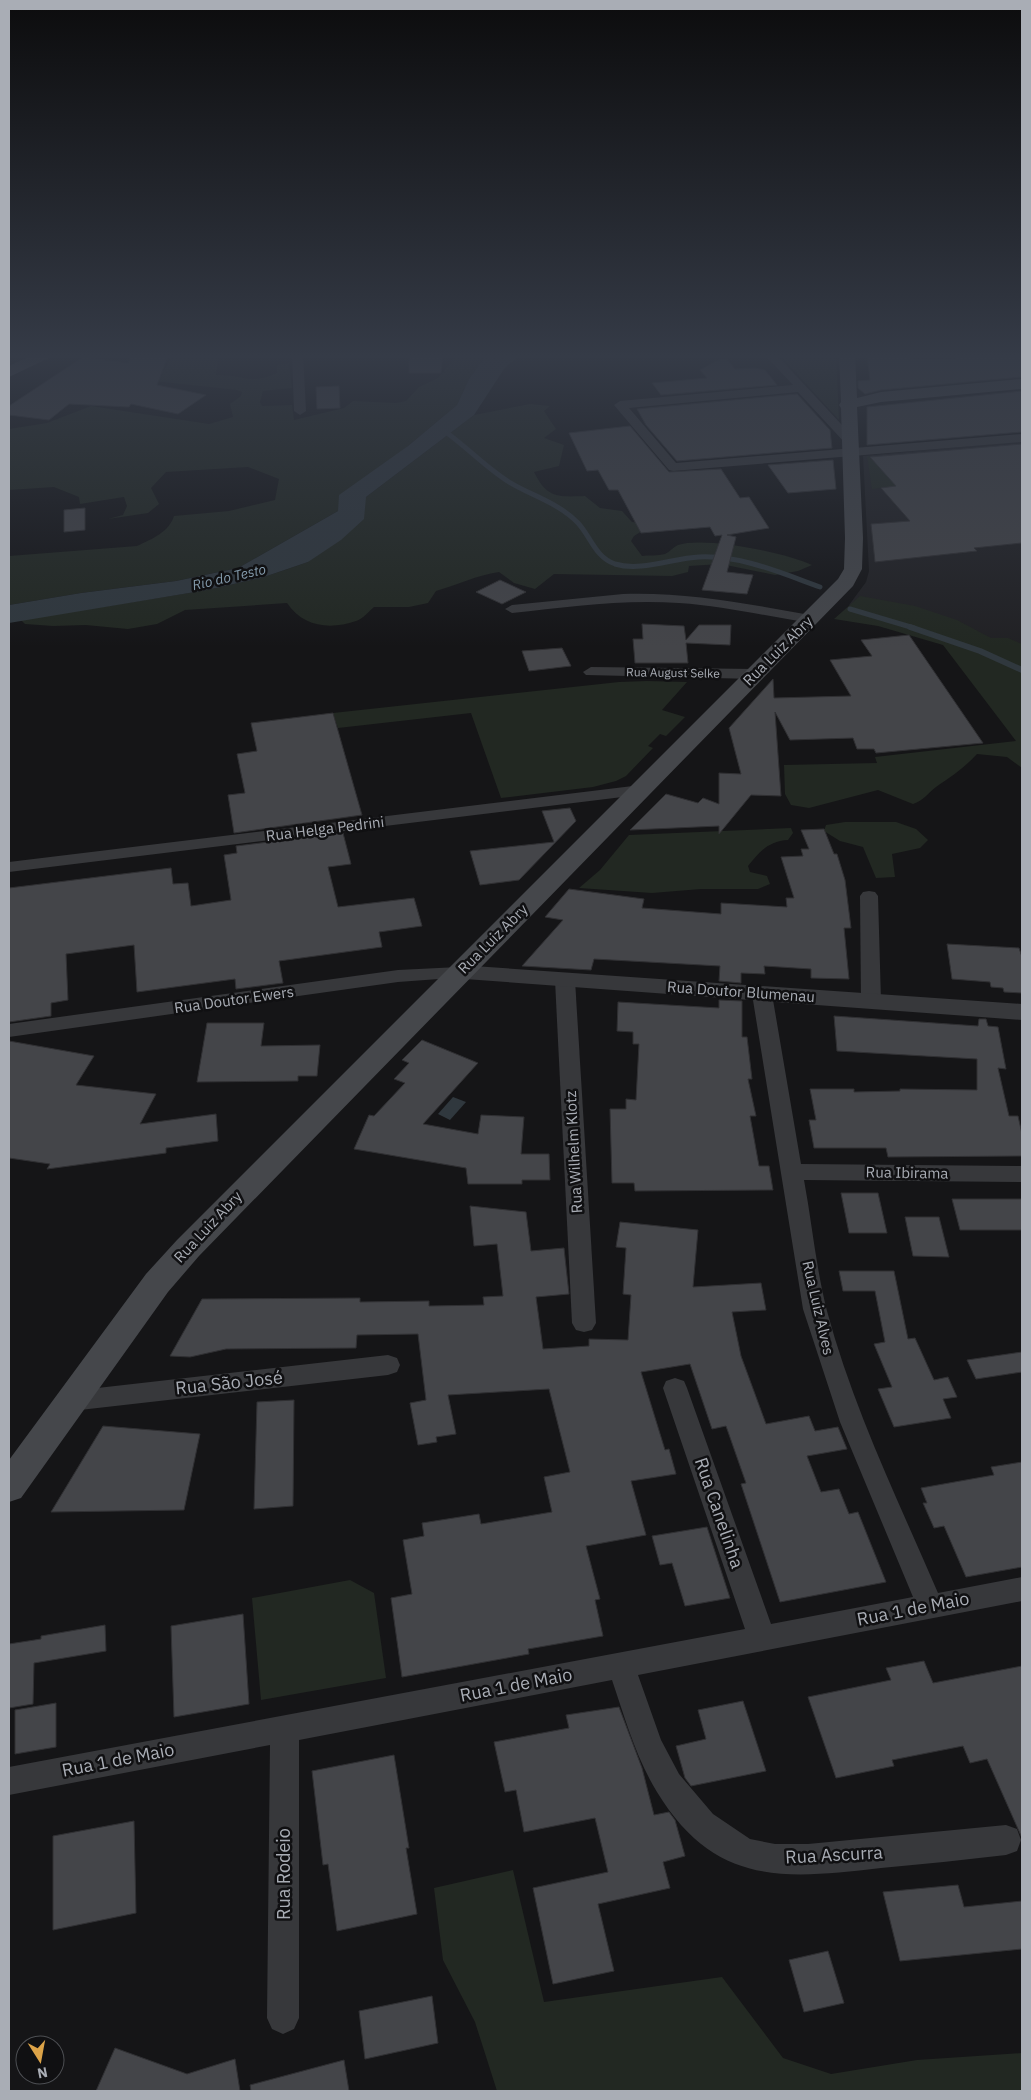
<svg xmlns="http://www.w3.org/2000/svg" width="1031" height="2100" font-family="'IBM Plex Sans',sans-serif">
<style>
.built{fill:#212124}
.green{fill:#222822}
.water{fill:#30383e}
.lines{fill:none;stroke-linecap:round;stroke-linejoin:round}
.stream-far1{stroke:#30383e;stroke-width:5}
.stream{stroke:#30383e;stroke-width:6}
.building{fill:#444549;stroke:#303033}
.minor{fill:#37383b;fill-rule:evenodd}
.tertiary{fill:#37383b;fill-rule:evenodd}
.secondary{fill:#45474b;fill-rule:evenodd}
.primary{fill:#53555a;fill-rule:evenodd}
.labels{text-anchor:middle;stroke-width:5;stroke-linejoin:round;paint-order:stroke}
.far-street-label{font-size:12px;fill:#a9adb5;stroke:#101012}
.far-water-label{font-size:14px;font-style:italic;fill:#849bac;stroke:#101012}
.street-label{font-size:15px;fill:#a9adb5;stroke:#101012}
.near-street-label{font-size:18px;fill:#a9adb5;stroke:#101012}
</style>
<rect width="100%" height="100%" fill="#151517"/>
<path class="built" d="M1022 441V661L907 621 849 605 866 582 869 571 863 456Z"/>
<g class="green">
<path d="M172 353H219L216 375C243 374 249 386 277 373V365L289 363 292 388 263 391 260 402 262 406 292 405 294 420 344 408 353 401 396 403 406 401 419 387 438 378 459 353H488L469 379 457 405 408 446 338 511 238 568 176 581 81 593 9 605V556L137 546C152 539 169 532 174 516L229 511 275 500 279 479 248 467 166 472 151 488 159 504 148 513 108 519 123 515 127 506 124 497 80 504 79 497 54 487 9 490V429L47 423 91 406 209 424 233 417 230 404 241 396 242 392 237 390 154 381 167 366Z"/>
<path d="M778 353H836L839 420Z"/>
<path d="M530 404 550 406 544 411 556 429 544 438 564 445 559 466 534 472C547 498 557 497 585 496L600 508 622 511 632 522 643 523 642 531 634 536 631 541 642 556C649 555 658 556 665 554 670 552 673 547 678 545 704 536 787 553 812 565L798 571 775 575 721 564 689 566 688 572 672 576 554 574 535 589 514 583 499 572C477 575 457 585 436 591L428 603 409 607H374C369 611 363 619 356 621 330 630 303 627 287 603L185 610 157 624 128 629 86 625 53 626 25 624 21 620 207 590 261 578 308 562 366 497 474 415Z"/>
<path d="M867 456H869L896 486 872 489Z"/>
<path d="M860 596 915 606 957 620 991 638H1008L1022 644V768L1007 757 977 754C962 770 953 775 936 787 927 794 924 800 913 804L878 790 809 808 791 805 785 794 784 765 877 763 875 757 1016 741 943 645 878 626 834 619Z"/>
<path d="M647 681 687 682 662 710 685 717 666 736 660 734 648 746 653 748 626 776 616 781 593 787 501 798 471 713 338 728 333 713 619 682Z"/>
<path d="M845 822H896L916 829 928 840 920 848 892 854 895 877 876 878 863 847 840 841 824 831 826 825Z"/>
<path d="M791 828 793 833 788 840C769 841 760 851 748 866L750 872 767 876 770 884 758 889H701L652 893 579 888 600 870 629 835Z"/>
<path d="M350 1580 374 1593 386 1678 261 1700 252 1598Z"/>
<path d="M513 1870 544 2002 722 1977 783 2058 831 2074 917 2060 1022 2053V2091H497L475 2022 443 1960 434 1888Z"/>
</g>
<g class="water">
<path d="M488 353H521L504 369 474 415 366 497 364 519 341 540 308 562 261 578 207 590 9 623V605L81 593 176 581 238 568 338 511 339 495 408 446 457 405 469 379Z"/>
<path d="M453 1097 466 1102 450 1120 438 1114Z"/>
</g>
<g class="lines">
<g class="stream-far1">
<path d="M443 430C466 446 485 467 509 482 532 496 559 503 578 523 591 537 595 557 615 564 641 572 673 558 699 557 741 555 781 573 820 587"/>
<path d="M850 609 914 628"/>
</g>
<path class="stream" d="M910 627 980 651 1022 670"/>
</g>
<g class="building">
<path d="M133 353H169L157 385 206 395 178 414 131 404 129 407 69 404 49 420 9 415V406L83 357 128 363Z"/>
<path d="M409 353H443L441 373H409Z"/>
<path d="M870 353H906L911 359H956L952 353H1022V377L881 390 865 394 858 388V381L870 380 867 355H872Z"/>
<path d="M727 359 735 369 755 368 765 370 777 385 661 395 652 383 707 378 700 370 718 360Z"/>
<path d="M339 386 340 408 317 409 316 387Z"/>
<path d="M1022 391V432L867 445V407Z"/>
<path d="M797 394 830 430 832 448 677 461 646 425 637 409Z"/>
<path d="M630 426 669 472 721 469 740 498 749 497 769 528 727 535 736 537 727 572 753 575 747 594 702 590 722 535 715 536 710 527 641 533 618 490H609L598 470 587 471 569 433Z"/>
<path d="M1022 444V543L974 548 977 551 875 562 871 524 910 521 881 488 896 486 870 457Z"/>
<path d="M833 460 836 489 788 493 768 465Z"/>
<path d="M85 508V530L64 532V510Z"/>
<path d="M500 580 526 592 502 604 476 592Z"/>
<path d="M642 624 684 626 686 640 699 625H731L730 645 686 643 688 663H635L633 639H643Z"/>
<path d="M909 635 983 743 876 753 874 749H857L853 738 790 740 775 712 781 796 751 795 719 834V826L630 830 666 794 698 803 703 798 719 804V773L741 774 729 728 773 679 774 698 851 696 830 660 872 656 861 640Z"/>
<path d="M562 648 571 666 529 671 522 651Z"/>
<path d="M333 713 362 815 234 833 228 795 245 793 237 754 257 751 251 723Z"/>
<path d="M570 808 576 821 519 880 480 885 470 851 554 842 542 811Z"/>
<path d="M824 829 834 854H837L845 880 851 928H844L849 979 811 978V969L764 966 765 974 741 973V983L719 981 720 966 594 959 591 970 522 966 563 920 545 917 569 889 644 899 642 908 721 914V903L787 907 786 898H794L781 857 803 856 801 849H809L801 830Z"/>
<path d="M343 833 351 864 328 867 338 907 414 898 422 926 379 932 382 947 279 961 283 983 236 989 235 979 137 992 134 945 66 954 68 1000 51 1003V1016L9 1022V888L171 868 173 884 188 883 191 906 231 900 224 855 237 853 236 846Z"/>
<path d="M947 944 1019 948 1022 957V993L1004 992 1003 988 991 987 990 982 952 979Z"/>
<path d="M719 1000 742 1001V1037H747L752 1079H748L756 1116H750L759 1166H769L773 1190 635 1191 634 1183H612L610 1109H626V1099L636 1100 639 1044H633V1032L617 1031 618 1002 719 1008Z"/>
<path d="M834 1016 978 1026 979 1019H986L988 1026 998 1027 1006 1069 998 1068 1009 1116H1018L1022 1134V1156L888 1157 886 1148H814L809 1120H816L810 1089H854V1092L900 1091V1089L977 1090V1059L837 1051Z"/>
<path d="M207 1023H264L261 1046 320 1045 317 1076H298V1081L197 1082Z"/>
<path d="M422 1040 478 1063 423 1124 478 1134 481 1115 524 1117 521 1154H549L550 1180H522V1184H468L466 1168 354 1149 369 1115 374 1116 405 1083 394 1079 409 1063 402 1060Z"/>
<path d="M9 1041 94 1056 76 1085 156 1094 140 1124 216 1114 218 1141 166 1148V1153L47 1169 50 1164 9 1158Z"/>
<path d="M841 1193H878L887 1233H849Z"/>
<path d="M952 1199H1022V1230H960Z"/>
<path d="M470 1206 526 1212 531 1251 564 1248 569 1294 536 1297 543 1349 589 1346V1339L628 1340 631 1295 623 1294 626 1248 616 1247 620 1222 698 1230 693 1287 761 1283 766 1310 732 1312 741 1356 766 1424 809 1416 815 1431 838 1427 847 1449 807 1456 821 1492 839 1489 849 1514 858 1512 886 1582 780 1602 741 1484 746 1483 726 1426 712 1429 690 1364 641 1372 665 1450 669 1449 676 1474 631 1481 646 1535 586 1546 600 1599 595 1600 603 1636 528 1649 529 1654 402 1677 391 1598 412 1594 403 1540 424 1536 422 1523 479 1514 481 1524 552 1512 544 1477 570 1472 549 1389 448 1395 456 1434 436 1437 437 1442 418 1445 410 1403 426 1400 418 1334 357 1335 356 1348 226 1349 190 1357 170 1356 202 1299 360 1298V1302L429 1301V1306L484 1305 483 1297 503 1296 497 1244 474 1246Z"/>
<path d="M905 1217H939L949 1257 913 1256Z"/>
<path d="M839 1271H894L908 1339 915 1338 934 1380 948 1377 957 1397 943 1399 951 1418 894 1427 878 1389 892 1387 874 1344 885 1342 875 1291H843Z"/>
<path d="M1022 1352V1372L976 1379 967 1360Z"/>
<path d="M294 1400 293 1506 254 1509 257 1402Z"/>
<path d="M103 1426 200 1434 184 1510 51 1512Z"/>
<path d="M1022 1462V1567L966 1577 944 1526 934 1528 923 1503H927L921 1488 994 1475 991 1467Z"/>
<path d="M707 1527 730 1598 685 1606 672 1563 660 1565 652 1536Z"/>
<path d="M243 1614 249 1704 174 1717 171 1626Z"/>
<path d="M105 1625 106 1651 34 1663 33 1704 9 1708V1644L41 1639V1636Z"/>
<path d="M924 1661 933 1683 1022 1666V1838L987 1759 970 1763 963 1746 892 1760 894 1766 836 1778 808 1697 891 1680 886 1668Z"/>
<path d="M743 1701 766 1771 691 1786 685 1778 676 1746 706 1739 698 1710Z"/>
<path d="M56 1703V1747L15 1754V1710Z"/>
<path d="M619 1707 642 1768 654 1815 669 1812 675 1820 685 1856 663 1862 670 1888 598 1904 614 1971 553 1984 533 1888 608 1872 595 1818 524 1832 516 1790 505 1792 494 1742 569 1728 566 1715Z"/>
<path d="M394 1755 409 1848H406L417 1914 337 1931 328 1864 323 1865 312 1771Z"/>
<path d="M134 1821 136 1913 53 1930V1836Z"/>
<path d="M958 1885 964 1907 1022 1901V1949L900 1961 883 1892Z"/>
<path d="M828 1951 844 2003 804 2012 789 1960Z"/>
<path d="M432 1996 438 2043 365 2059 359 2011Z"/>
<path d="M115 2048 187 2074 235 2059 240 2091H96Z"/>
<path d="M344 2060 349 2091H251L250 2085Z"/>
</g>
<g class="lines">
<g class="minor">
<path d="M292 353H303L306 411 300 415 294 411Z"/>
<path d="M763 353H775L854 438 856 441 854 444H846L798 392 629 408 676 463 1022 434V442L673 471 669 470 614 405 620 401 793 385Z"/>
<path d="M623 594C687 592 748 604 810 615L817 619 810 623C766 616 723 606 679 603 623 599 567 607 512 613L505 609 512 605Z"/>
<path d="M591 667 755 669 763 674 755 679 586 675 583 672Z"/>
<path d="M641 785 647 786 649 790 647 794 9 872V862Z"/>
<path d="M869 891 875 892 878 896 881 1001 878 1005 871 1007 864 1005 861 1001 860 896 863 892Z"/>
<path d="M459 967 466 969 469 973 466 977 398 982 9 1037V1024L398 970Z"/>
<path d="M565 974 572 976 575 980 596 1323 592 1330 584 1332 576 1330 572 1323 555 980 558 976Z"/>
<path d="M762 988 769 990 772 994 801 1164 1022 1166V1182L804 1180C812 1223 816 1268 827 1311 853 1408 898 1500 938 1593L1022 1577V1601L638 1675 661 1740 679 1774 713 1814 750 1839 775 1844H808L1006 1825 1017 1829 1021 1840 1017 1851 1006 1855C964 1860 923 1864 881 1868 785 1879 715 1887 657 1792 636 1758 625 1718 612 1680L299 1740V2018L294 2029 283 2034 272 2029 267 2018 270 1745 9 1795V1767L745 1629 663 1388 666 1381 675 1378 684 1381 687 1388 771 1624 913 1597 840 1422 803 1309 752 994 755 990Z"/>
<path d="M388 1355 397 1358 400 1365 397 1372 388 1375 71 1411 62 1408 59 1401 62 1394 71 1391Z"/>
</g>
<path class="tertiary" d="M459 965 1022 1004V1020L451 978 447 973 451 968Z"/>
<path class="secondary" d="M839 353H855L857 398 881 392 1022 379V389L881 402 857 407 863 538 862 569 853 586 199 1256 168 1292 21 1498 9 1502V1460L146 1274 177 1240 838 579 844 569 845 538 841 408 839 405 841 402Z"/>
<path class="primary" d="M36 353H56L53 356 9 377V366Z"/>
</g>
<linearGradient id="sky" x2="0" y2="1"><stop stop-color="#0c0c0d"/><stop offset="0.55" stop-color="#353b47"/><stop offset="1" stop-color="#353b47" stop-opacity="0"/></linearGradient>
<rect width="1031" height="647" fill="url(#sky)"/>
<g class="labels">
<g class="far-street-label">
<text transform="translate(673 673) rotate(1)" y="4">Rua August Selke</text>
</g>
<g class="far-water-label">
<text transform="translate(229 577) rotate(-13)" y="5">Rio do Testo</text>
</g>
<g class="street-label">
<text transform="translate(778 651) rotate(-45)" y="5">Rua Luiz Abry</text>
<text transform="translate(325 829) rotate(-7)" y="5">Rua Helga Pedrini</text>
<text transform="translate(493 939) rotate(-45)" y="5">Rua Luiz Abry</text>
<text transform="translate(741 992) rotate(4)" y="5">Rua Doutor Blumenau</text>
<text transform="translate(234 1000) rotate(-8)" y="5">Rua Doutor Ewers</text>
<text transform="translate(574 1152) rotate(-93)" y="5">Rua Wilhelm Klotz</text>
<text transform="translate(907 1173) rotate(1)" y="5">Rua Ibirama</text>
<text transform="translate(208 1227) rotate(-47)" y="5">Rua Luiz Abry</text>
<text transform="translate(818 1308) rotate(77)" y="5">Rua Luiz Alves</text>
</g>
<g class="near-street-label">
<text transform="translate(229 1383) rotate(-6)" y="6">Rua São José</text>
<text transform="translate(719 1513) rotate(71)" y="6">Rua Canelinha</text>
<text transform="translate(913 1609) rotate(-11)" y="6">Rua 1 de Maio</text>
<text transform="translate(516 1685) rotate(-11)" y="6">Rua 1 de Maio</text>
<text transform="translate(118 1760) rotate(-11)" y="6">Rua 1 de Maio</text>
<text transform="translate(834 1855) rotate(-3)" y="6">Rua Ascurra</text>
<text transform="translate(284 1874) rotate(-90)" y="6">Rua Rodeio</text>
</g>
</g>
<rect width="1031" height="2100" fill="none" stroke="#a9adb5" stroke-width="20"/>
<g transform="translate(40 2060) rotate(169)"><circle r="24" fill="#101012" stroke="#4d4f53"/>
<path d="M0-4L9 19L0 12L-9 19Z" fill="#dca348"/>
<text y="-8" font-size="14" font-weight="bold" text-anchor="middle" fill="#a9adb5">N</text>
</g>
</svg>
